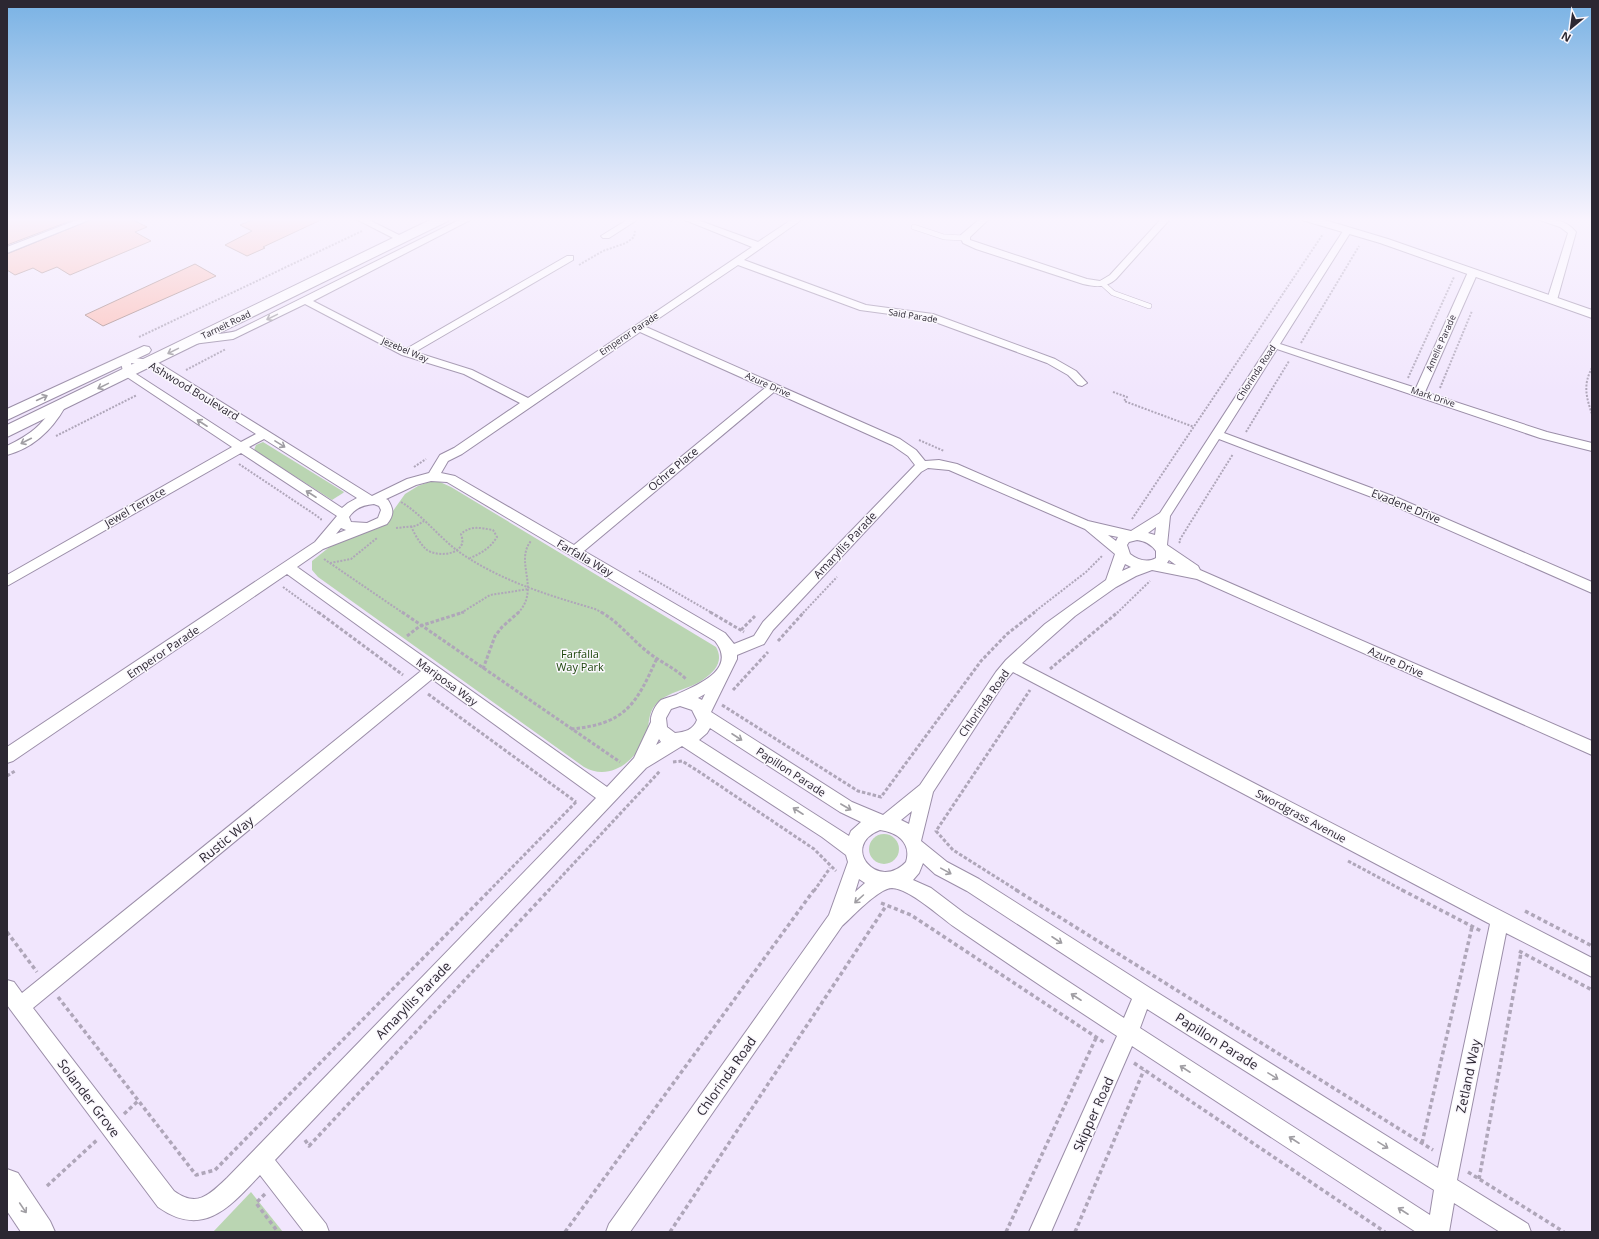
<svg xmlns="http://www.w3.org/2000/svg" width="1599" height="1239" font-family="'Open Sans',sans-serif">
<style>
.green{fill:#bad5b2}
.building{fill:#fdbfb7;stroke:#9f7f7b}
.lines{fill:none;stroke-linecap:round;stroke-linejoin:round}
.service-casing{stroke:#9b8ea8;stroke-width:6}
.minor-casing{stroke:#9b8ea8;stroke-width:2}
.tertiary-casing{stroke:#9b8ea8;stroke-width:2}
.secondary-casing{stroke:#9b8ea8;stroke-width:2}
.path-far2{stroke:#afa6b9;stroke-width:2;stroke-dasharray:2 1.5;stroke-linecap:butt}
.path-far1{stroke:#afa6b9;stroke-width:3;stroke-dasharray:3.5 2;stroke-linecap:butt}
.path{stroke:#afa6b9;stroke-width:3.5;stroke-dasharray:4 3;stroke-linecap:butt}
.service{stroke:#fff;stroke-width:5}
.minor{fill:#fff;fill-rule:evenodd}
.tertiary{fill:#fff;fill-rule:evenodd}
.secondary{fill:#fff;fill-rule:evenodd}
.oneway{stroke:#a09ea3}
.labels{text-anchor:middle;stroke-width:3;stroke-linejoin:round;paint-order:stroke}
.far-street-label{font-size:9px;fill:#2c2732;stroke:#faf7fd}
.street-label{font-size:11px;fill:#2c2732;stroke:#faf7fd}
.park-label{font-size:11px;fill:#1d460b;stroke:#faf7fd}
.near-street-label{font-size:13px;fill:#2c2732;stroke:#faf7fd}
</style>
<rect width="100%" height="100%" fill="#f1e6fd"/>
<g class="green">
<path d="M263 442 344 492 343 493 332 500 254 450 256 445Z"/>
<path d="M429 482H440L451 487 716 647C724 661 715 671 704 679 689 690 668 691 656 704 647 714 650 725 646 736 636 761 610 782 584 767L318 577 312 570V561L332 545 348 537 373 530 383 525 405 494 418 486Z"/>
<circle cx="884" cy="849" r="15"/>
<path d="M251 1192 283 1232H213Z"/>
</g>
<g class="building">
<path d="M7 218H78L7 245Z"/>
<path d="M95 218H129L147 227 135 232 151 241 70 275 57 267 42 273 33 268 15 275 7 270V254Z"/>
<path d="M257 218H325L263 247 265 248 247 256 225 245 252 231 240 225Z"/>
<path d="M195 264 216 276 103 326 85 315Z"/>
</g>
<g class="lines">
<g class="service-casing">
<g id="service">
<path d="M914 227 944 237 965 238"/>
<path d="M1102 283 1113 293 1149 306"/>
</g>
</g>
<g class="minor-casing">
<g id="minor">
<path d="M82 218H94L7 253V247Z"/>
<path d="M354 218H365L407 239 405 241H399Z"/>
<path d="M463 218H474L313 301 406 349 567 256H573V260L415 352 472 370 528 398 752 247 680 218H692L758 242 794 218H804L744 260 866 305 933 314 1055 359 1076 371 1087 383 1082 386 1078 385 1068 375 1047 363 927 319 860 310 738 265 646 327 900 439 916 450 925 461 939 460 957 464 1088 521 1131 531 1160 513 1345 228H1351L1352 230 1280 344 1416 388 1468 272 1470 270H1476L1478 272 1425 392 1547 432 1592 443V451L1540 438 1277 349 1224 433 1398 498 1592 582V593L1390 504 1219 439 1170 516 1167 545 1198 566 1200 570 1592 741V755L1197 579 1152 570 1136 576 1116 587 1075 616 1022 663 1592 958V977L1506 933 1457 1180 1528 1224 1531 1232H1500L1454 1203 1449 1232H1416L1132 1046 1051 1232H1029L1117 1036C1062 1000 1008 964 953 926 939 916 910 889 892 888 879 888 852 917 842 926L630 1232H606L609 1224 829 915 848 862 846 855 822 837 682 746 646 768 275 1160 326 1224 329 1232H304L260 1175C230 1207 203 1239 158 1207L7 1005V980L14 982 22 993 421 671 287 574 13 761 7 763V747L315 542 337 516 241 453 7 586V575L232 447 124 375 120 359 121 357 154 360 372 496 407 479 429 473 440 455 454 448 520 403 464 374 402 355 305 304 233 339 193 344 188 341C194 334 225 335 236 331ZM640 332 765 388 574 545 455 476 441 473 448 461 462 454ZM131 363 147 365 256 434 241 442 133 372ZM774 392 892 445 908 456 915 465 763 622 754 636 734 644 725 633 584 551ZM264 439 357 498 348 503 342 508 249 447ZM928 468 949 470 1085 529 1115 554 1106 580 1045 624 1006 660 996 672 920 785 883 815 852 802 711 712 737 659V655L764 644 773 630 921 472ZM431 481 447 482 715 641C738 670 697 685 676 695 671 697 665 698 661 700 655 705 650 716 651 722L634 758 607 787 297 567 323 549 387 524C394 515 394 510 388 500L386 499 416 485ZM374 504 379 506 381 510 378 518 367 523 351 522 349 517C355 508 363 505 374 504ZM1156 527 1155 535 1148 533ZM341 528 346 530 336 534ZM1108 535 1118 537 1116 541ZM1137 540C1145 541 1151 544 1156 551V558C1147 563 1138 560 1130 554L1127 545 1129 542ZM1169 560 1176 565 1167 563ZM1125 564 1131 567 1122 571ZM1013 672 1490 924 1438 1168 1150 988 979 879 947 862 921 841 933 792 1006 680ZM432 679 596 798 227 1178C209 1195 197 1208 174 1191L33 1008ZM705 694 702 700 698 698ZM680 706 692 710 697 720C693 730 685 732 675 733L667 727 666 718 671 709ZM710 728 840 812 861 822 851 831 849 836 699 740 707 733ZM659 739 661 742 656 745ZM912 811 909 824 901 820ZM880 830C897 832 912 843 906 862 878 892 839 846 880 830ZM923 863 935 874 967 891 1132 999 1124 1018 964 913 931 888 913 880 919 873ZM859 879 865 883 855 892ZM1147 1009 1434 1190 1430 1215 1140 1028Z"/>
<path d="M630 218H640L609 238H603L601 236Z"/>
<path d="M981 218H990L970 237V240L1087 279 1100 281 1110 275 1162 218H1171L1116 279C1106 288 1096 287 1083 284L976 249 963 243 960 236 962 234Z"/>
<path d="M1534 218C1549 218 1566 219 1576 232L1557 300 1552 303 1547 300 1568 233 1560 227Z"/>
<path d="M59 403 65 407C52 430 33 448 7 455V446C31 434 40 427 55 405Z"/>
</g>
</g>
<g class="tertiary-casing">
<path id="tertiary" d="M1300 218H1318L1388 239 1592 310V318L1380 243 1302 220Z"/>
</g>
<g class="secondary-casing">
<g id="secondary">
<path d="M434 218H450L448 221 7 437V425Z"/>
<path d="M144 346 149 347 151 350 149 353 7 420V409Z"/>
<path d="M7 1169 18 1173 50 1221 55 1232H21L7 1211Z"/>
</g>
</g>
<g class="path-far2">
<path d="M664 218 673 222"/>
<path d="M579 265 603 251 626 243 634 237 635 231"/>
<path d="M139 337 362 231"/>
<path d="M1301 343 1359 246"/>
<path d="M1592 368C1583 384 1586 397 1592 414"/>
<path d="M186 370 226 349"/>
<path d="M1408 378 1454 277"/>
<path d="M1440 388 1472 311"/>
<path d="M1113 392 1127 397 1124 401 1194 427"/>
<path d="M1246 432 1289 361"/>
<path d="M56 436 137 395"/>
<path d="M919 440 944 451"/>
<path d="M239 464 314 514 321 519V521"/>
<path d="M414 467 426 459"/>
<path d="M401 502C424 516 440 539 462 554 504 582 548 595 595 609L603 613"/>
<path d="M1132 519 1323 234"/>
<path d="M411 526C415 535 420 544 427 550 436 556 457 556 462 544 463 541 462 537 461 534 471 525 480 528 493 530L497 537C490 548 482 553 470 558"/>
<path d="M396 528 416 526 424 521"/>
<path d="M1180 543 1179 541 1233 454"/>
<path d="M324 559 403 613"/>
<path d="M330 563 351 559 377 538"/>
<path d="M639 571 712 613"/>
<path d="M283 587 319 613"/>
<path d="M461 613 490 595 529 589"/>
<path d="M518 613C541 589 514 562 531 541"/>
<path d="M803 613 837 577"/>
<path d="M1033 613 1086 572 1103 555"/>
<path d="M1117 613 1150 581"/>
</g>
<g class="path-far1">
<path d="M318 612 403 675"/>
<path d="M402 612 620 762"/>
<path d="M601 612C620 623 632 640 649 653 662 663 675 668 687 680"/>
<path d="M710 612 744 632"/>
<path d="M741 630 755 616"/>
<path d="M407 636 420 626 464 612"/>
<path d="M778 641 804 612"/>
<path d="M483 669 495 636 502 627 519 612"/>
<path d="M1050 669 1118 612"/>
<path d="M733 690 768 652"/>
<path d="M428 694 576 802"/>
<path d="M722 705 858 791 881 797 981 661 1007 634 1035 612"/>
<path d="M571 729C625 724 636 705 657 658"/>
<path d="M673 762 682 761 698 771 814 849 836 871"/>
<path d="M7 776 15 771"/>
<path d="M1348 861 1404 891"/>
<path d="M489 891 576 802"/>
<path d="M548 891 660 771"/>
<path d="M814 891 830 868"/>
<path d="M1018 891 953 850 936 831 1030 690"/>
</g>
<g class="path">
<path d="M1016 890 1433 1150"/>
<path d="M1402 890 1481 931"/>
<path d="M881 903 911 915 1105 1043"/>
<path d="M1525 911 1592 946"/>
<path d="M7 932 37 972"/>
<path d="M1519 951 1592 990"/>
<path d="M58 997 196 1175 215 1170 490 890"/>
<path d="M1134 1063 1385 1232"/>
<path d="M124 1114 138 1101"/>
<path d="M305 1140 309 1146 549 890"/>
<path d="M1422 1143 1472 927"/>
<path d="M1468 1172 1564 1232"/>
<path d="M1479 1179 1521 953"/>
<path d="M47 1186 97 1140"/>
<path d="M265 1194 256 1203 278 1232"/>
<path d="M565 1232 814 890"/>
<path d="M670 1232 886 906"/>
<path d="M1006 1232 1096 1038"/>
<path d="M1075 1232 1144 1070"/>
</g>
<use href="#service" class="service"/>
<use href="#minor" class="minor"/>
<use href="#tertiary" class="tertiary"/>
<use href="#secondary" class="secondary"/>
</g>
<defs><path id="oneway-shaft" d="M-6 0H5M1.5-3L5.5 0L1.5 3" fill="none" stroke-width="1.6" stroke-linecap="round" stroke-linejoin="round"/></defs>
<g class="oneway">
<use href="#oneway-shaft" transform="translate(272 317) rotate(154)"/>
<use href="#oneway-shaft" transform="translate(173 351) rotate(154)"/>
<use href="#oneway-shaft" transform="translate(103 386) rotate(154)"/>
<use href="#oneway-shaft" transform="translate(42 398) rotate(-25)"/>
<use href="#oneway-shaft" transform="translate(202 423) rotate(-147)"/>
<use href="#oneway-shaft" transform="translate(26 441) rotate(153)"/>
<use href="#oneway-shaft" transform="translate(280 444) rotate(32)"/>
<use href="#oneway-shaft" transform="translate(311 494) rotate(-147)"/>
<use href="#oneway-shaft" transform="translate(737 737) rotate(33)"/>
<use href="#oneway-shaft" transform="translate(846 807) rotate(30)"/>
<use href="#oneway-shaft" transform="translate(798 811) rotate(-147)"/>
<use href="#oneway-shaft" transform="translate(946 871) rotate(29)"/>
<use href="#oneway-shaft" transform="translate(859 899) rotate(138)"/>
<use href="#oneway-shaft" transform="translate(1057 940) rotate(33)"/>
<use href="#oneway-shaft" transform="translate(1076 997) rotate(-147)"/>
<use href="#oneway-shaft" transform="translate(1185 1069) rotate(-147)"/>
<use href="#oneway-shaft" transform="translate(1273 1076) rotate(32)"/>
<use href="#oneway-shaft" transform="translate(1294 1140) rotate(-147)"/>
<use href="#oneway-shaft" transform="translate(1383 1145) rotate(32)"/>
<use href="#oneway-shaft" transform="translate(23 1208) rotate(56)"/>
<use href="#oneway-shaft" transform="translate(1403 1211) rotate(-147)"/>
</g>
<linearGradient id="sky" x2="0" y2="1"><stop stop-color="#79b2e4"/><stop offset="0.56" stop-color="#f9f4fe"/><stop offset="1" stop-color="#f9f4fe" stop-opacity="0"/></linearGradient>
<rect width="1599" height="392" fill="url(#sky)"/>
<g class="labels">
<g class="far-street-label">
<text transform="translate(913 316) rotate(9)" y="3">Said Parade</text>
<text transform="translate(226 325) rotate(-26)" y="3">Tarneit Road</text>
<text transform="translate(629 334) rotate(-34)" y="3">Emperor Parade</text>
<text transform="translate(1441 343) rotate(-66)" y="3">Amelie Parade</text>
<text transform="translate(405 350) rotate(23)" y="3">Jezebel Way</text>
<text transform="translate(1256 373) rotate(-57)" y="3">Chlorinda Road</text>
<text transform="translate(768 385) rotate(24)" y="3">Azure Drive</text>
<text transform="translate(1433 397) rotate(18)" y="3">Mark Drive</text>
</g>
<g class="street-label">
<text transform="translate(194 391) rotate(31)" y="4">Ashwood Boulevard</text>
<text transform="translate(673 469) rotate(-40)" y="4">Ochre Place</text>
<text transform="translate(1406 506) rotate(22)" y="4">Evadene Drive</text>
<text transform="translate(135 507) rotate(-30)" y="4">Jewel Terrace</text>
<text transform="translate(845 545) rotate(-47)" y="4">Amaryllis Parade</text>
<text transform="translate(585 558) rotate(30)" y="4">Farfalla Way</text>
<text transform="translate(163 652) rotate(-34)" y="4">Emperor Parade</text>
<text transform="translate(1396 662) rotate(24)" y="4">Azure Drive</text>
<text transform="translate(447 682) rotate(36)" y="4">Mariposa Way</text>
<text transform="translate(984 703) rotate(-55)" y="4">Chlorinda Road</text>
<text transform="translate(791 772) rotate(33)" y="4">Papillon Parade</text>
<text transform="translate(1301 816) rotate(28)" y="4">Swordgrass Avenue</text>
</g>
<g class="park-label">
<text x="580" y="658">Farfalla<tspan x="580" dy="13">Way Park</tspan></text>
</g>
<g class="near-street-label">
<text transform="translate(226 839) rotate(-39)" y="5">Rustic Way</text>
<text transform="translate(413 1000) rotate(-46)" y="5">Amaryllis Parade</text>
<text transform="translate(1217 1041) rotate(32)" y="5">Papillon Parade</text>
<text transform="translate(726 1076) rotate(-55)" y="5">Chlorinda Road</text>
<text transform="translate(1468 1076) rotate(-78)" y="5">Zetland Way</text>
<text transform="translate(89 1098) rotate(53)" y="5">Solander Grove</text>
<text transform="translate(1093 1114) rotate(-66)" y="5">Skipper Road</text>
</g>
</g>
<rect width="1599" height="1239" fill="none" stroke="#2c2732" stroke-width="16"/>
<g transform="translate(1571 28) rotate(209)" stroke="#faf7fd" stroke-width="3" paint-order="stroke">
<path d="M0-3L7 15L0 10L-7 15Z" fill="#2c2732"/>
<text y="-6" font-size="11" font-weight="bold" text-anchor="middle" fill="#2c2732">N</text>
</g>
</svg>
